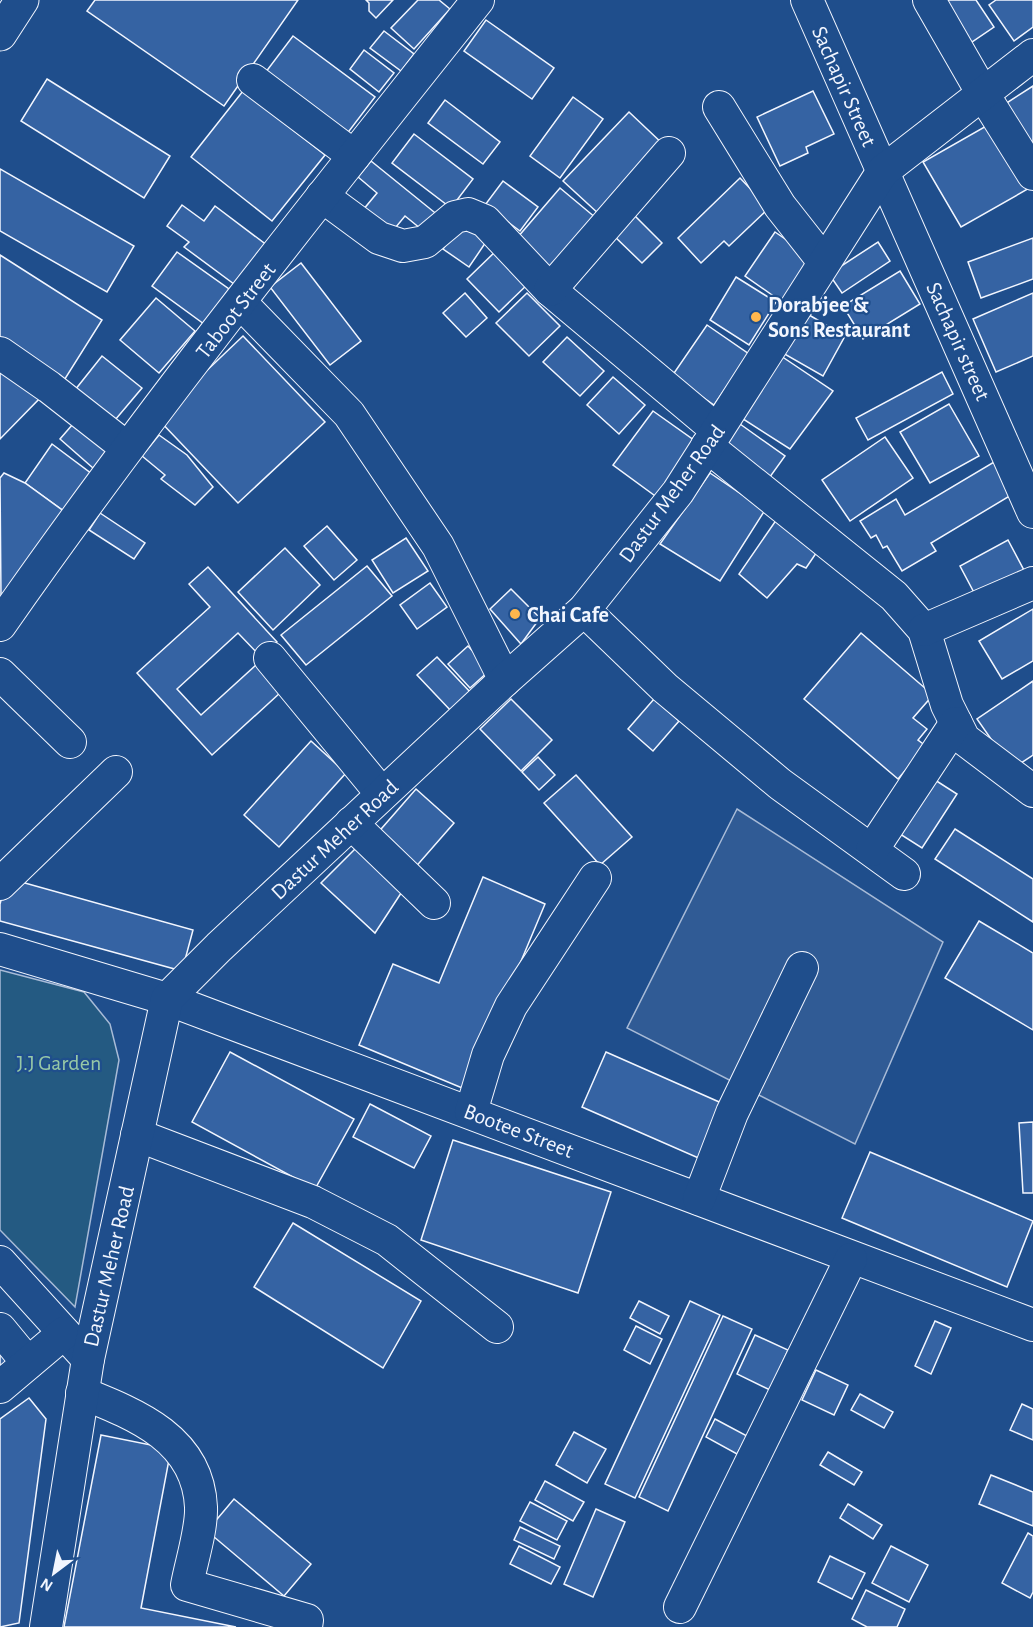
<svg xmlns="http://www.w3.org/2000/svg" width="1033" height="1627" font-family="'Alegreya Sans',sans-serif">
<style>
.green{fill:#245a82;stroke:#a8bbd7;stroke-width:1.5}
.parking{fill:#305b95;stroke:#a8bbd7;stroke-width:1.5}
.building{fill:#3563a3;stroke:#f2f6ff;stroke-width:1.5}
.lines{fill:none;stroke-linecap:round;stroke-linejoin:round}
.minor-casing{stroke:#f2f6ff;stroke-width:34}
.major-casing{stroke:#f2f6ff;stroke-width:35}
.minor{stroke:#1f4e8c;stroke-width:32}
.major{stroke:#1f4e8c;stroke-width:33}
.poi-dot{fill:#ffb74d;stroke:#1f4e8c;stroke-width:2}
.labels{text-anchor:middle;stroke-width:4.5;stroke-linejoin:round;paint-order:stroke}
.street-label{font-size:22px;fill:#f2f6ff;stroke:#1f4e8c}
.poi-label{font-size:22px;font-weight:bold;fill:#f2f6ff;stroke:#1f4e8c;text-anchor:start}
.park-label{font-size:22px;fill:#97c8a6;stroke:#1f4e8c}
</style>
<rect width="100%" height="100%" fill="#1f4e8c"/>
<path class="green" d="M0 970 84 992 110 1024 119 1060 75 1307 0 1230Z"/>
<path class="parking" d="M737 809 943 942 855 1144 627 1028Z"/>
<g class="building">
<path d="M95 0H298L224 106 87 11Z"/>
<path d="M366 0H393L376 18 369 11V3Z"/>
<path d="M418 0H439L450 9 414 49 391 28Z"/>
<path d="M945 0H976L994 27 963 48Z"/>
<path d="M996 0H1033V27L1014 41 989 5Z"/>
<path d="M486 20 554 68 532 99 464 51Z"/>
<path d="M384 31 414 54 401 71 370 48Z"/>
<path d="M293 36 375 97 343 139 262 77Z"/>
<path d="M364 50 394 73 379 92 350 69Z"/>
<path d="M47 79 170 156 144 198 21 121Z"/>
<path d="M1033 86V142L1030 143 1005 104Z"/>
<path d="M243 91 325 155 272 221 191 157Z"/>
<path d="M813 91 834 134 806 147 808 153 780 166 757 117Z"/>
<path d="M573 97 603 119 560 178 530 156Z"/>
<path d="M445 100 500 142 483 164 428 123Z"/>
<path d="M629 112 665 146 600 215 563 181Z"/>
<path d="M995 121 1033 186 961 227 923 162Z"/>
<path d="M414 134 473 179 451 208 392 163Z"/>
<path d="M371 161 439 216 426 233 405 216 391 233 363 210 377 193 358 177Z"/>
<path d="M0 169 134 246 107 292 0 231Z"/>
<path d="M740 178 769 208 729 246 724 241 701 263 678 238Z"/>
<path d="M503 181 538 207 520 231 485 205Z"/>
<path d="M560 188 596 218 548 276 511 245Z"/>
<path d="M182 205 204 221 215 206 268 246 238 287 184 247 189 242 167 226Z"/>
<path d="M632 213 662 243 642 263 612 234Z"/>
<path d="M462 221 488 239 469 267 443 249Z"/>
<path d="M775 232 813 258 782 302 745 276Z"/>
<path d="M1033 238V279L981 298 968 262Z"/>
<path d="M878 242 890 261 842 293 829 274Z"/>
<path d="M499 248 531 281 499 312 467 279Z"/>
<path d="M177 252 229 289 204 324 152 286Z"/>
<path d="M0 255 102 320 63 382 0 342Z"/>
<path d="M301 263 361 341 330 365 270 287Z"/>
<path d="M900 271 920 304 863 339 843 306Z"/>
<path d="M736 277 776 302 749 345 710 320Z"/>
<path d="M465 293 487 318 466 337 443 313Z"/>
<path d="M527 293 560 326 529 356 496 323Z"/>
<path d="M1033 293V356L996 372 973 319Z"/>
<path d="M156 298 195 331 159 373 120 340Z"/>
<path d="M804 312 845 336 823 376 781 352Z"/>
<path d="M707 325 749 354 714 405 672 376Z"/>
<path d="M243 336 325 422 238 503 157 418Z"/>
<path d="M567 337 604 371 580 396 543 362Z"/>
<path d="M102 356 142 388 110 426 71 395Z"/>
<path d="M781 356 833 391 790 449 740 417Z"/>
<path d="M0 369 41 397 0 439Z"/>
<path d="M942 372 953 394 868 440 856 418Z"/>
<path d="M613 377 645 405 619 434 587 405Z"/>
<path d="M949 404 979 456 930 483 900 432Z"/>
<path d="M653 411 698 443 658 498 613 465Z"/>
<path d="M79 417 112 447 93 468 60 439Z"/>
<path d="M740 424 785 456 767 481 723 448Z"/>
<path d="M159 435 187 455 213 487 195 505 161 479 165 475 142 456Z"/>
<path d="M885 437 913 478 850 521 822 480Z"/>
<path d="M52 444 92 474 65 512 25 483Z"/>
<path d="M994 462 1013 494 931 543 936 551 902 571 887 546 883 548 876 535 871 538 860 521 896 499 905 515Z"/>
<path d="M4 473 25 483 65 512 1 597 0 478Z"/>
<path d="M710 473 765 510 720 581 660 544Z"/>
<path d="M100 513 145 543 134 559 89 530Z"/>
<path d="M779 516 821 546 806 568 797 564 767 598 739 574Z"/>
<path d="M327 526 357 560 334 580 304 546Z"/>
<path d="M406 538 428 571 393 593 372 560Z"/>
<path d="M1008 540 1026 574 978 600 960 566Z"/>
<path d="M285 548 320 585 273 630 238 592Z"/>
<path d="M367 566 392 596 306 665 281 635Z"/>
<path d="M208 567 277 642 261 657 238 633 177 689 201 715 256 665 281 692 212 755 137 673 210 607 189 584Z"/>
<path d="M430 583 447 607 417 629 400 605Z"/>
<path d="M511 589 540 618 521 644 490 609Z"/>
<path d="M1033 609V661L1002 679 979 641Z"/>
<path d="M861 633 933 695 913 718 927 729 918 740 926 746 898 779 804 699Z"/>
<path d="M468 646 490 670 470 688 448 664Z"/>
<path d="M437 657 472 694 452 712 417 675Z"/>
<path d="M1033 681V755L1012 769 977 719Z"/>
<path d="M511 699 552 740 521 771 480 729Z"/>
<path d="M654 699 679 721 653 751 628 729Z"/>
<path d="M311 741 346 773 279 847 244 815Z"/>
<path d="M538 757 555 775 539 790 522 772Z"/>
<path d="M576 775 632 837 600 865 544 803Z"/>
<path d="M935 780 957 794 922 848 900 834Z"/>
<path d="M416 789 454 823 413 870 375 836Z"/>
<path d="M955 829 1033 879V922L935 859Z"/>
<path d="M364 840 407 884 375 933 321 883Z"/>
<path d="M483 877 545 904 467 1090 359 1045 393 964 439 983Z"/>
<path d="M7 878 193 930 182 971 0 921V904Z"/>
<path d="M979 921 1033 953V1030L945 978Z"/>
<path d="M230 1052 354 1119 315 1189 192 1122Z"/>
<path d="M606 1052 726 1105 703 1160 582 1107Z"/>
<path d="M370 1104 431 1136 414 1168 353 1137Z"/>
<path d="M1033 1122V1193H1023L1019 1123Z"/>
<path d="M453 1140 611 1192 578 1293 421 1240Z"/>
<path d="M870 1152 1033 1221 1007 1287 842 1218Z"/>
<path d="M293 1223 421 1301 383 1368 254 1287Z"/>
<path d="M639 1301 669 1316 660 1334 630 1318Z"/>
<path d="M690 1301 720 1315 635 1498 605 1484Z"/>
<path d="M723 1316 752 1329 668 1511 639 1497Z"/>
<path d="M935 1321 951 1328 931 1374 915 1366Z"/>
<path d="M636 1326 662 1339 650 1364 624 1350Z"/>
<path d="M755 1335 788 1350 770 1390 737 1374Z"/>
<path d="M0 1349 10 1362 0 1369Z"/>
<path d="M816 1370 848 1385 834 1415 802 1400Z"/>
<path d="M860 1394 893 1412 884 1428 851 1410Z"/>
<path d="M29 1398 46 1419 19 1623 0 1627V1419Z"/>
<path d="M1022 1404 1033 1409V1440L1010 1430Z"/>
<path d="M715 1419 747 1436 737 1454 706 1437Z"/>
<path d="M574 1432 606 1449 587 1483 556 1465Z"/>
<path d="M101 1435 171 1449 141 1608 236 1627H64Z"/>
<path d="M828 1452 862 1472 854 1485 820 1465Z"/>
<path d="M991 1475 1033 1492V1526L979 1504Z"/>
<path d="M545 1481 584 1502 573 1521 535 1500Z"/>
<path d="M234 1499 311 1564 284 1596 207 1531Z"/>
<path d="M530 1502 567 1521 557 1540 520 1521Z"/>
<path d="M848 1504 882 1525 873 1539 840 1518Z"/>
<path d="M596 1509 625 1522 593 1597 564 1584Z"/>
<path d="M520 1527 560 1546 554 1559 514 1540Z"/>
<path d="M1028 1533 1033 1536V1592L1030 1598 1002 1583Z"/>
<path d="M519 1546 560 1567 551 1584 510 1564Z"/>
<path d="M891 1546 928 1565 909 1602 872 1583Z"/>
<path d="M830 1556 865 1573 852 1599 818 1582Z"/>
<path d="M866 1590 905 1609 897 1627H867L852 1619Z"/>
</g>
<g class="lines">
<g class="minor-casing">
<g id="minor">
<path d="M807 0 1033 512"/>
<path d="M929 0 983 94 1033 174"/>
<path d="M253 80 354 156"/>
<path d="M719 107 780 206 824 262"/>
<path d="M322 196 379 238 403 246 425 242 455 217 468 214 485 221 550 290 717 430"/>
<path d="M550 290 669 153"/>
<path d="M241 303 349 414 438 546 505 680"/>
<path d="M0 353 49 387 127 448"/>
<path d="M707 446 894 596 924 630 947 705 964 739 1033 791"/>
<path d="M584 610 665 688 780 784 904 874"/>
<path d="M0 625C150 410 315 205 478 0"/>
<path d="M924 630 1033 583"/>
<path d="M270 658 382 794"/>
<path d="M0 674 70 742"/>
<path d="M351 823 434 903"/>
<path d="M872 850 956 723"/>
<path d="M0 884 116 772"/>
<path d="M0 949 167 999 1033 1325"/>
<path d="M471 1112 488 1055 511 1006 595 878"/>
<path d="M137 1135 313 1202 387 1240 497 1327"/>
<path d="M699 1199 732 1113 802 968"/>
<path d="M0 1262 88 1359"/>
<path d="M0 1329 28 1363"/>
<path d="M0 1387 64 1333"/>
<path d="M82 1393C137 1415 198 1439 201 1507 202 1529 191 1563 187 1585L307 1620 306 1627"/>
<path d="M680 1607 851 1259"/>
<path d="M46 1627 88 1359 167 999 219 947 505 680 584 610 678 492 883 171 1033 55"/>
</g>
</g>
<g class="major-casing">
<path id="major" d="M0 34 22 0"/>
</g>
<use href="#minor" class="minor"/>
<use href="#major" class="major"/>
</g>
<g class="poi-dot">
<circle cx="756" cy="317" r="6"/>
<circle cx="515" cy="614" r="6"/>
</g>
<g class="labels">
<g class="street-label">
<text transform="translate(845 86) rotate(66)" y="8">Sachapir Street</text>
<text transform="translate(235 310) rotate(-52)" y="8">Taboot Street</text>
<text transform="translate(959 341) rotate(66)" y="8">Sachapir street</text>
<text transform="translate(671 493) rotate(-54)" y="8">Dastur Meher Road</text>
<text transform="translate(334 839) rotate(-43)" y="8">Dastur Meher Road</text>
<text transform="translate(519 1130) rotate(21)" y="8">Bootee Street</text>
<text transform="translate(108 1266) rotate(-77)" y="8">Dastur Meher Road</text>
</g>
<g class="poi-label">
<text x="768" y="312">Dorabjee &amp;<tspan x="768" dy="25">Sons Restaurant</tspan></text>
<text x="527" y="622">Chai Cafe</text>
</g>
<g class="park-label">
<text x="59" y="1070">J.J Garden</text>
</g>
</g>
<g transform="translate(54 1573) rotate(212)" stroke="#1f4e8c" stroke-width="4.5" paint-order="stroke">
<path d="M0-4.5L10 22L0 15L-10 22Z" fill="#f2f6ff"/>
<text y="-9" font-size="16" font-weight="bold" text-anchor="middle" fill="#f2f6ff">N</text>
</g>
</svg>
